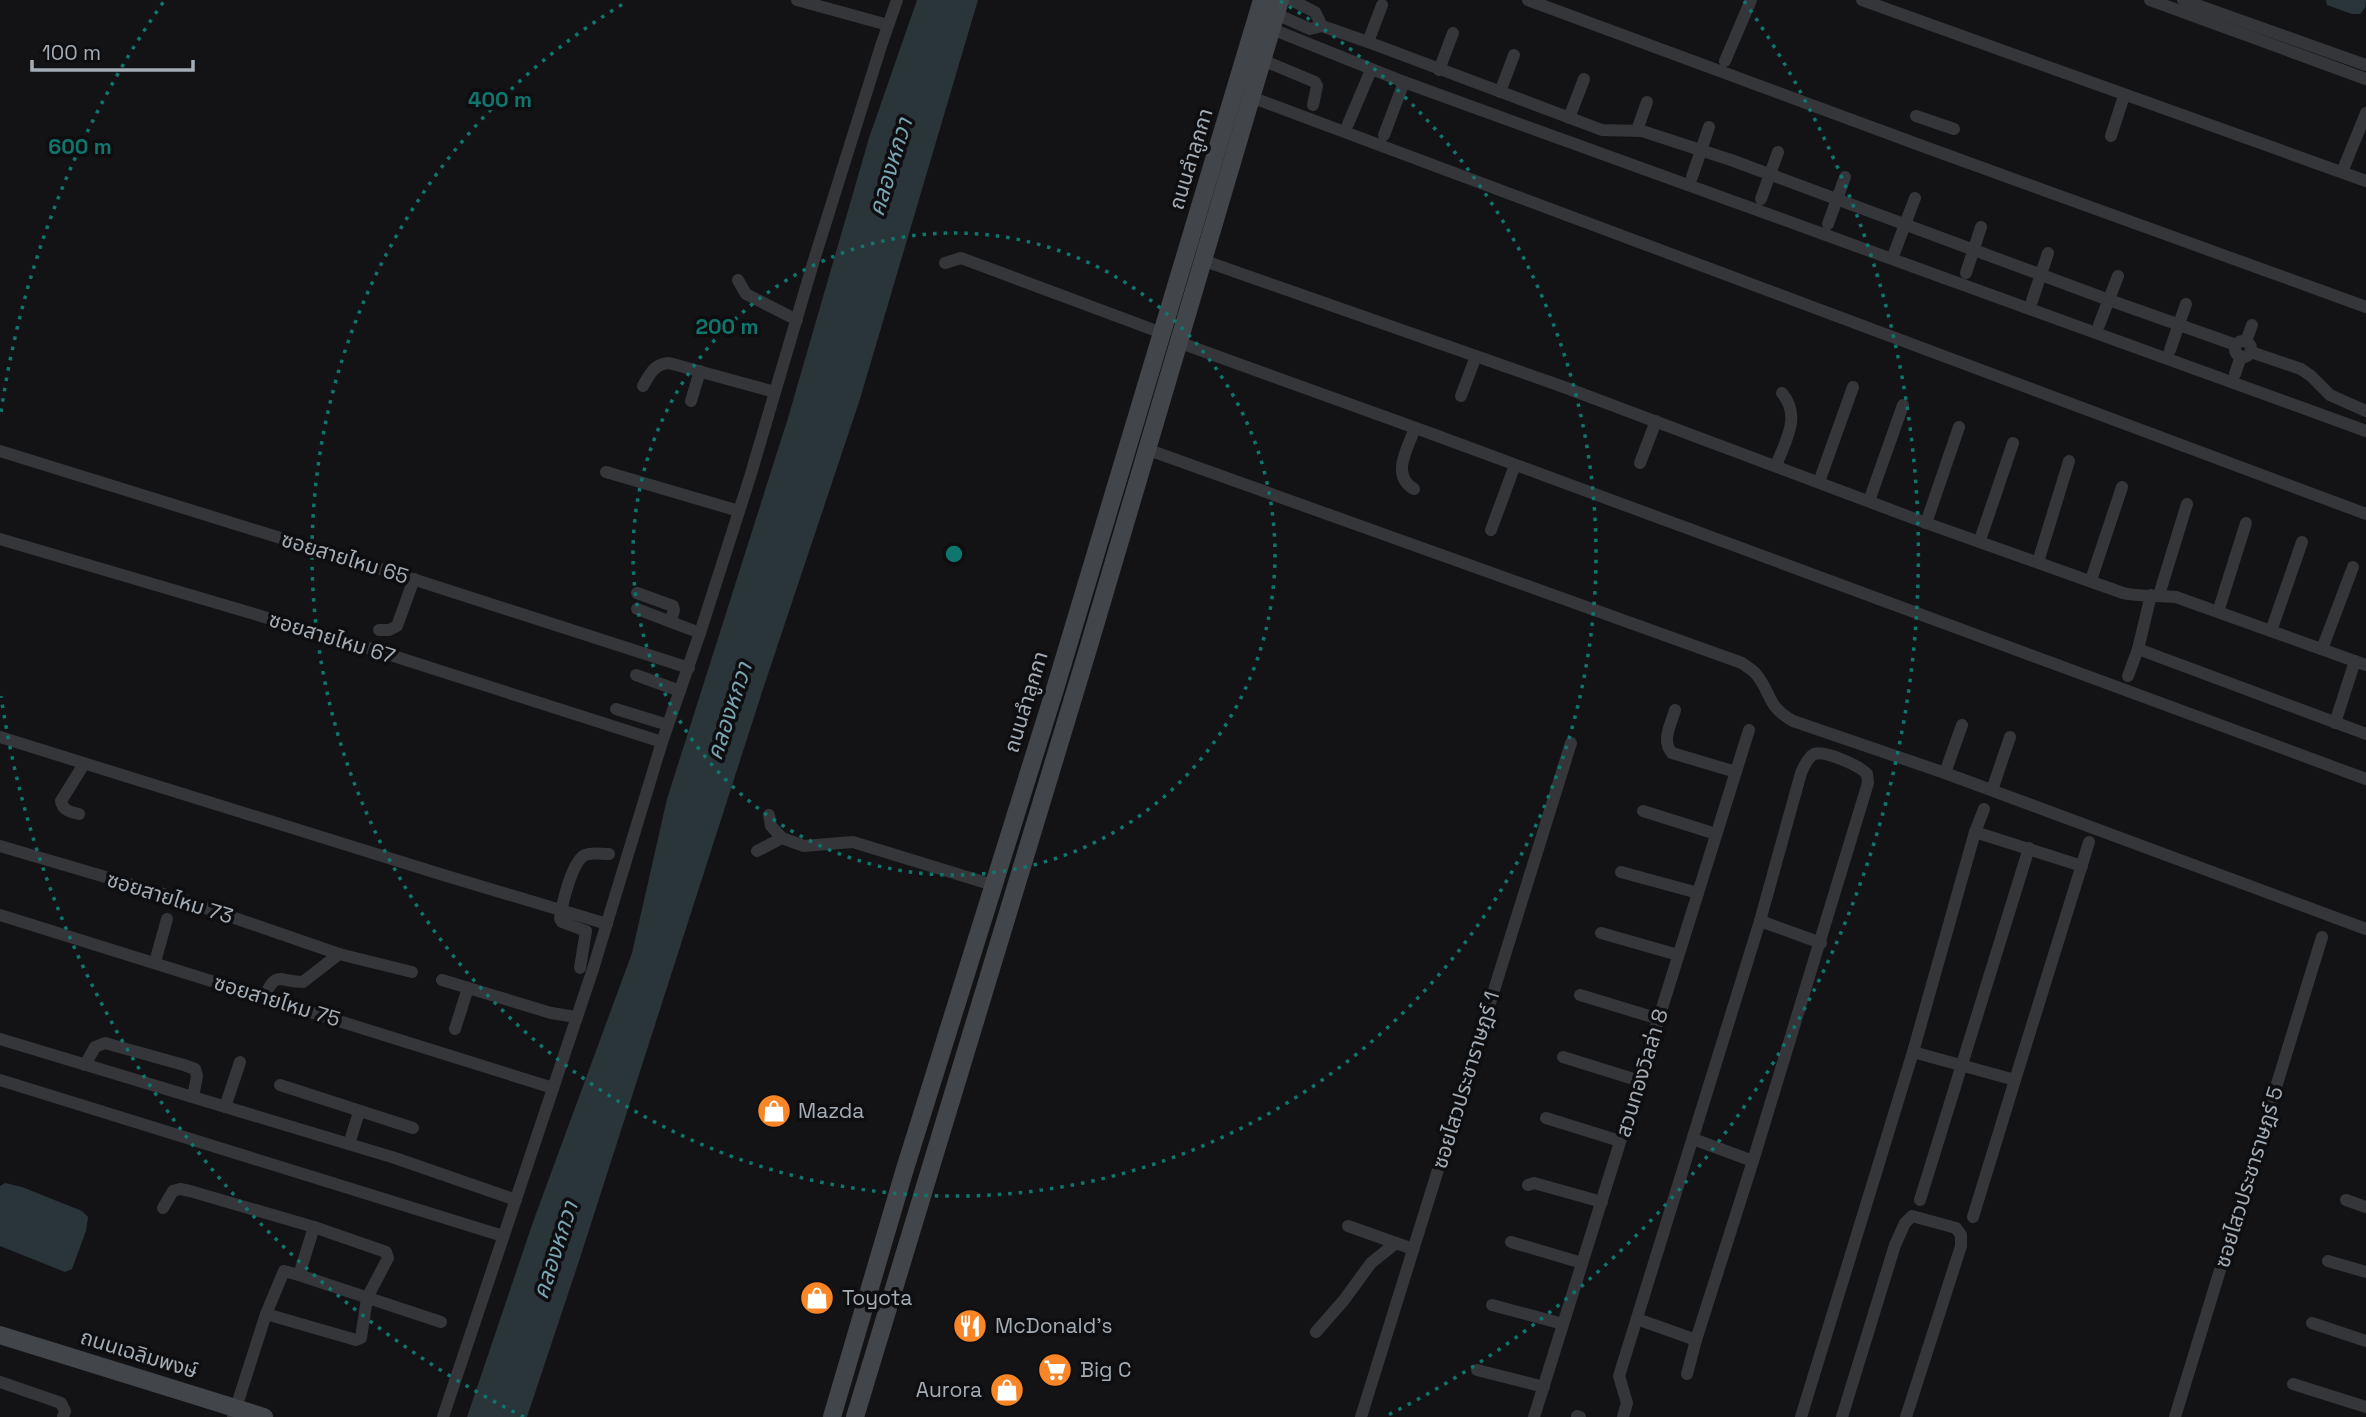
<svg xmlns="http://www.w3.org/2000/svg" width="2366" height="1417" font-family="'Space Grotesk','Noto Sans Thai',sans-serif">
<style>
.water{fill:#293539}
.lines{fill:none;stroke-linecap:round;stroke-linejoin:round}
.minor{stroke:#34363a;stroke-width:12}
.secondary{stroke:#42464a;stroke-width:18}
.ring{fill:none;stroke:#0f766e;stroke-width:3.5;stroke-dasharray:3.5 7}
.labels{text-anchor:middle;stroke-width:7;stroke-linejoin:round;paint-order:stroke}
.street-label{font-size:21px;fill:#a4adb6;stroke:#0e0e10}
.poi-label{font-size:21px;fill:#a4adb6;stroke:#0e0e10;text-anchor:start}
.water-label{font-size:23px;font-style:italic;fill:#79a4b2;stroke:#0e0e10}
.centre{fill:#0f766e;stroke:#0e0e10;stroke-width:3.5}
.ring-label{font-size:21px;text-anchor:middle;font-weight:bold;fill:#0f766e;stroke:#0e0e10;stroke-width:7;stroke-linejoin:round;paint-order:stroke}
</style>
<rect width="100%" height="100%" fill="#131315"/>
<g class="water">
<path d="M917 0H978L860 399 764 686 579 1261 527 1417H467L533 1222 632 953 667 799 788 418 869 138Z"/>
<path d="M2326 0H2366L2365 8 2360 14H2352L2327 5Z"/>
<path d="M5 1183 22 1187 82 1211 88 1217 86 1231 72 1269 65 1272 0 1246V1186Z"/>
</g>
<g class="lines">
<g class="minor">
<path d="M797 0 888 25"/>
<path d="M1291 0 1315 12 1322 26"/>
<path d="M1528 0 1925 147 2366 307"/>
<path d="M1862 0 2366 181"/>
<path d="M2150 0 2366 79"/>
<path d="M2183 0 2366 65"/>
<path d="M1276 14 1310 29 1322 26 1368 42 1602 130 1642 131 1731 160 2109 300 2236 345"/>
<path d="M1272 29 1404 82 2366 431"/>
<path d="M1368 42 1382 5"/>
<path d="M1262 60 1315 82 1317 86 1313 105"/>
<path d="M1725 61 1751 0"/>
<path d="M1439 70 1453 33"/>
<path d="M1500 92 1514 55"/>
<path d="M1251 97 2366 514"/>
<path d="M1916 116 1954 129"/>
<path d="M1569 118 1584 79"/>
<path d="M1348 124 1371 70"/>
<path d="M1637 130 1647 102"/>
<path d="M1384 135 1404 82"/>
<path d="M2111 136 2124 96"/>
<path d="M2342 172 2366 113"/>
<path d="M1692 177 1709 127"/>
<path d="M1761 199 1778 152"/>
<path d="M1828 224 1845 177"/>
<path d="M1895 251 1915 198"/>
<path d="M1202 260 1561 386 1926 523 2123 593C2140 597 2158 595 2176 597L2366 665"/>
<path d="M945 263 961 258 1162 333"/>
<path d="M1966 273 1981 227"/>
<path d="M738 280 746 294 797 320"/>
<path d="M2032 301 2048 253"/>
<path d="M2099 325 2118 276"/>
<path d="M2246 341 2252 325"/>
<circle cx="2243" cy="349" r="8"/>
<path d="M1178 342 1435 435 2366 779"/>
<path d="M2170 350 2186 304"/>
<path d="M2251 352 2301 369 2311 376 2330 395 2366 411"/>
<path d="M2235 374 2241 356"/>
<path d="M643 386C650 374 654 364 669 363L775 392"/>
<path d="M1461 396 1476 356"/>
<path d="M691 401 700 371"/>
<path d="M1146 449 1742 663C1747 667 1753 670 1756 674 1772 693 1766 706 1793 721L1945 773 2366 929"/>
<path d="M0 451 419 581 689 668"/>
<path d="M1640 463 1656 421"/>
<path d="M1776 466C1785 441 1802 417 1782 393"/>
<path d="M606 472 739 511"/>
<path d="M1819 482 1853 387"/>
<path d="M1414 489C1390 475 1408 448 1415 428"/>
<path d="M1869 501 1903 405"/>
<path d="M1926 523 1959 427"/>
<path d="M1491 530 1515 465"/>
<path d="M0 539 356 644 662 742"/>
<path d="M1980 540 2013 443"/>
<path d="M2038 562 2069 461"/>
<path d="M2091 580 2122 487"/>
<path d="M637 593 673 606 674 610 671 620"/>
<path d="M2151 595 2138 649 2366 734"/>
<path d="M2159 595 2187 504"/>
<path d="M637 609 700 633"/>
<path d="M2218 612 2246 523"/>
<path d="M379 630H389L397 626 414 579"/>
<path d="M2271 631 2302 542"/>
<path d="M2322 649 2353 567"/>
<path d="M636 675 680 691"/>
<path d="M2128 676 2138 649"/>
<path d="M616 709 668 725"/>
<path d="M1675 710C1671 724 1661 741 1672 753L1736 772"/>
<path d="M2335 723 2355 661"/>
<path d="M0 737 440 874 607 924"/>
<path d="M1945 773 1962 725"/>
<path d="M1992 790 2010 737"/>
<path d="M1643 811 1716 834"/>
<path d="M79 814C71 812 63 811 61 801L84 764"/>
<path d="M769 815 771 826 782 838"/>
<path d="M1975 832 1984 809"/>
<path d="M0 846 177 898 339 954"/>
<path d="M757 851 782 838 804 846 853 842 993 885"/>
<path d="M1621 872 1698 893"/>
<path d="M0 915 553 1088"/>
<path d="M1760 921 1821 943"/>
<path d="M1601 933 1678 955"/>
<path d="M155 962 167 919"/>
<path d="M580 968 586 931 562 922 560 919C562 904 572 861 585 855 592 852 601 854 609 854"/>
<path d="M442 980 551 1013 576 1017"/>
<path d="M1580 995 1659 1019"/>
<path d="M264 997C277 969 279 982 303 982L339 954 412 972"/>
<path d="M455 1029 468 988"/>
<path d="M0 1039 395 1158 516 1200"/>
<path d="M1913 1052 2015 1080 2089 842"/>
<path d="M1563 1057 1640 1081"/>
<path d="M85 1065 95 1047 105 1043 184 1065 195 1069 197 1076 193 1097"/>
<path d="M0 1080 503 1236"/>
<path d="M280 1085 413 1128"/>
<path d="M225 1107 240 1062"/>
<path d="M1546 1118 1620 1141"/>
<path d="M1693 1139 1753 1161"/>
<path d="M349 1144 359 1112"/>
<path d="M1528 1185 1534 1183 1602 1202"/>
<path d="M1920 1200 2029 848"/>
<path d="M2346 1200 2366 1207"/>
<path d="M163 1208 173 1191 180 1189 190 1191 314 1227 386 1252 388 1258 367 1298 361 1338 356 1340 266 1314"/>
<path d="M1973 1217 2015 1080"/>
<path d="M1348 1226 1396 1243"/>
<path d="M1511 1242 1582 1263"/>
<path d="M2328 1261 2366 1272"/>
<path d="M299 1275 441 1322"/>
<path d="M1492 1305 1563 1324"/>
<path d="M1637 1319 1696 1340"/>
<path d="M2312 1323 2366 1341"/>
<path d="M1316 1332 1344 1300 1371 1263 1396 1243 1413 1249"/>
<path d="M1477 1370 1544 1387"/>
<path d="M0 1382 61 1403 65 1411 63 1417"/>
<path d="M2293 1384 2366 1407"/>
<path d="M1577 1416 1580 1417"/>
<path d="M233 1417 266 1314 284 1271 299 1275 314 1227"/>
<path d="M443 1417 593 969 662 742 700 633 750 477 814 260 881 46 897 0"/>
<path d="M1361 1417 1571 743"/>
<path d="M1534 1417 1749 730"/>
<path d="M1623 1417 1627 1403 1619 1376 1760 921 1801 773C1804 766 1808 757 1814 754 1825 750 1860 766 1867 774L1868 783 1753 1161 1696 1340 1687 1374"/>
<path d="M1801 1417 1913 1052 1975 832 2082 866"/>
<path d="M1842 1417 1895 1245 1905 1223 1912 1216 1956 1228 1961 1235V1246L1906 1417"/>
<path d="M2175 1417C2223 1257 2274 1097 2322 937"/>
</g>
<g class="secondary">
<path d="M0 1335 264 1417"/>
<path d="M832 1417 904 1172 1055 689 1262 0"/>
<path d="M855 1417 1088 649 1280 0"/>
</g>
</g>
<g class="ring">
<circle cx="954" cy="554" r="321"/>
<path d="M1280 1A642 642 0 1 1 628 1"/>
<path d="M524 1417A964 964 0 0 1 1 696M1 412A964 964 0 0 1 164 1M1744 1A964 964 0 0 1 1384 1417"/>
</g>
<defs>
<g id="shop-disc" transform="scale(1.75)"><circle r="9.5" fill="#f88627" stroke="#0e0e10"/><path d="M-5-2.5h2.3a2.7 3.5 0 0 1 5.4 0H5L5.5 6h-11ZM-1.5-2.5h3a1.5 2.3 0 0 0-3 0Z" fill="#fff"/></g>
<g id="restaurant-disc" transform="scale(1.75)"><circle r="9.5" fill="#f88627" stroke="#0e0e10"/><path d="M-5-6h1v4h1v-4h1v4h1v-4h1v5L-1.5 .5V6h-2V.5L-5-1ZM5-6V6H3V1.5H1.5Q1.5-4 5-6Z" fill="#fff"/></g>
<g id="supermarket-disc" transform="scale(1.75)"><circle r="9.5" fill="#f88627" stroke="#0e0e10"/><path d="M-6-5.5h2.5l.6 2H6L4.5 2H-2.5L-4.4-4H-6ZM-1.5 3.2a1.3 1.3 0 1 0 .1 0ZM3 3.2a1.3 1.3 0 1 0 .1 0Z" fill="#fff"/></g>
</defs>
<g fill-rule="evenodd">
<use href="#shop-disc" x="774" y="1111"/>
<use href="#shop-disc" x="817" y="1298"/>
<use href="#restaurant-disc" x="970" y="1326"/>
<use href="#supermarket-disc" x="1055" y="1370"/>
<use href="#shop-disc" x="1007" y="1390"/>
</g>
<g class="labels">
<g class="street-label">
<text transform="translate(1191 159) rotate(-73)" y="7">ถนนลำลูกกา</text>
<text transform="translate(345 558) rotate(17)" y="7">ซอยสายไหม 65</text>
<text transform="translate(332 638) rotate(17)" y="7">ซอยสายไหม 67</text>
<text transform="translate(1026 702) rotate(-73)" y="7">ถนนลำลูกกา</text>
<text transform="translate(170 898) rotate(17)" y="7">ซอยสายไหม 73</text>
<text transform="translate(277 1001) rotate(17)" y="7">ซอยสายไหม 75</text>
<text transform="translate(1642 1073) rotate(-73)" y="7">สวนทองวิลล่า 8</text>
<text transform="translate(1466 1080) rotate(-73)" y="7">ซอยไสวประชาราษฎร์ 1</text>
<text transform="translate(2249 1177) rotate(-73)" y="7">ซอยไสวประชาราษฎร์ 5</text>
<text transform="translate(139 1354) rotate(17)" y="7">ถนนเฉลิมพงษ์</text>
</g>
<g class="poi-label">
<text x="798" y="1118">Mazda</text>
<text x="842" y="1305">Toyota</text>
<text x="995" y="1333">McDonald's</text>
<text x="1080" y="1377">Big C</text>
<text x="982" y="1397" text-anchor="end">Aurora</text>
</g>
<g class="water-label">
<text transform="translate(890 167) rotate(-73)" y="8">คลองหกวา</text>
<text transform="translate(729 711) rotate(-72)" y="8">คลองหกวา</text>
<text transform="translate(555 1250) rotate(-72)" y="8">คลองหกวา</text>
</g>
</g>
<circle cx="954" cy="554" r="10" class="centre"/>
<g class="ring-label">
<text x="500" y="107">400 m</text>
<text x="80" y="154">600 m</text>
<text x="727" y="334">200 m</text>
</g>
<path d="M32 60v10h161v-10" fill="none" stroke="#a4adb6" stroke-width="3.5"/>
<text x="42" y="60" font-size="21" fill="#a4adb6" stroke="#0e0e10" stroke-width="5" paint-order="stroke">100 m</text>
</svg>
